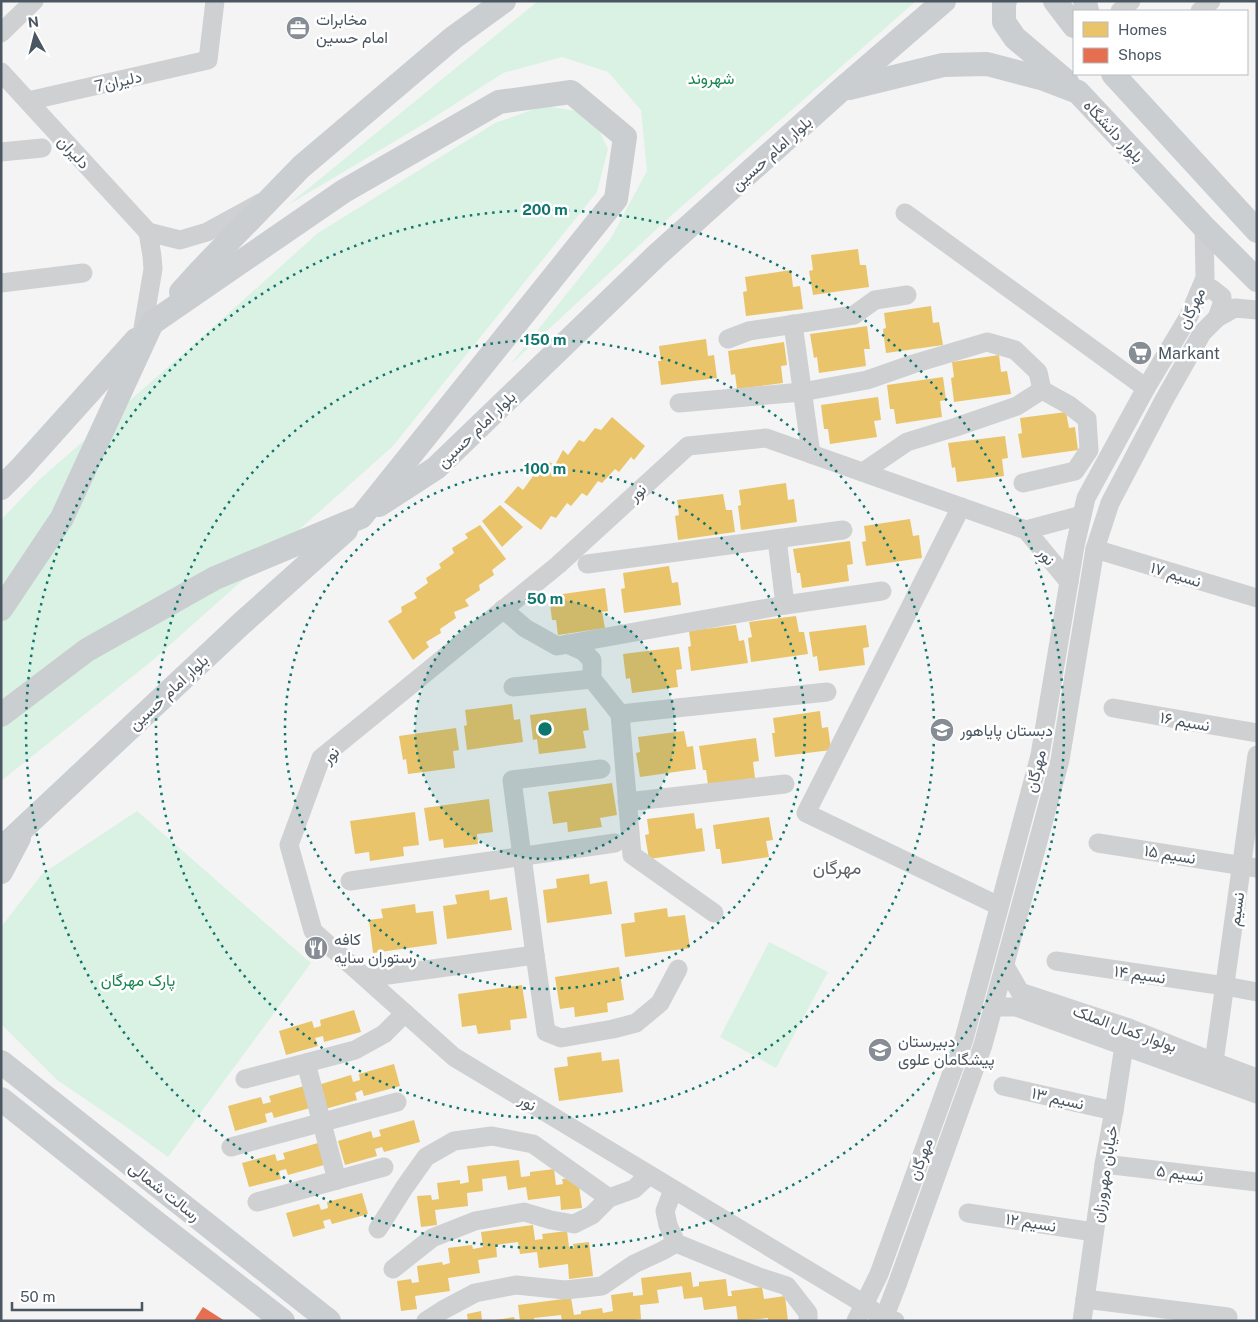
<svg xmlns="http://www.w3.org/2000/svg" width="1258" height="1322" font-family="'Public Sans',Vazirmatn,sans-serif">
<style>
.green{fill:#d9f2e3}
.homes{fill:#e9c46a}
.shops{fill:#e76f51}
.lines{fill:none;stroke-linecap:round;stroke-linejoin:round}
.minor{stroke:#ced0d2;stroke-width:19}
.major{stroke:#caced1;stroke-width:24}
.ring{fill:none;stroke:#0f766e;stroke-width:2.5;stroke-dasharray:2.5 5}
.labels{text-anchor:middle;stroke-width:5;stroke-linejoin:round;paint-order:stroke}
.poi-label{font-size:16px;fill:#4a5661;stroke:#fff;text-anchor:start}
.park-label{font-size:16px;fill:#17864f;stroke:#fff}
.street-label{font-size:16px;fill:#4a5661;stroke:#fff}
.neighbourhood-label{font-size:18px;fill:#5f6368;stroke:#fff}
.centre{fill:#0f766e;stroke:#fff;stroke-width:2.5}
.ring-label{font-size:15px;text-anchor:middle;font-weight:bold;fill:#0f766e;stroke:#fff;stroke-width:5;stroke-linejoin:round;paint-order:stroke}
</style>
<rect width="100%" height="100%" fill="#f4f4f4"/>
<g class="green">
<path d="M538 1H916L673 214 510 365 611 238 647 171 641 110 608 72 562 57 503 73 427 122 288 205Z"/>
<path d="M543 106 591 113 608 149 597 192 393 446 153 660 1 781V520L39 480 192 346 318 233 495 123Z"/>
<path d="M137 811 311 963 168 1157 125 1126 57 1080 1 1024V927L42 874Z"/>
<path d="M769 942 828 972 776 1068 720 1037Z"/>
</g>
<g class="homes">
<path d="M858 249 860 265H866L869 287 813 295 809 271 813 270 811 255Z"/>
<path d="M791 270 793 287 800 286 803 309 746 316 743 292 747 291 745 277Z"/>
<path d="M931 306 933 323 939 322 943 345 886 353 883 329 886 328 884 313Z"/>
<path d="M867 326 870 349H864L866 366 819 373 817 357 814 358 810 334Z"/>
<path d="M706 339 708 356 714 355 717 378 661 385 658 361H661L659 346Z"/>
<path d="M784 342 787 365 781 366 783 383 737 389 735 374 731 375 728 351Z"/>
<path d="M999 355 1001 372 1007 371 1011 394 954 402 951 378 954 377 952 362Z"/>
<path d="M943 377 946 400 940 401 942 417 896 424 894 409H890L887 385Z"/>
<path d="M878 397 881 420 874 421 877 437 830 444 828 429H824L821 405Z"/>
<path d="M1066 412 1069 428 1075 427 1078 450 1022 458 1018 434 1022 433 1020 418Z"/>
<path d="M612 417 645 446 634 460 631 457 619 472 615 469 602 483 598 481 587 496 582 493 571 506 567 503 556 518 551 516 541 530 504 502 518 486 523 490 533 476 538 477 549 462 555 465 563 450 568 455 579 440 584 442 595 428 601 430Z"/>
<path d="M1005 436 1008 458 1002 459 1004 476 957 482 955 467 952 468 948 443Z"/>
<path d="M786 483 788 500 794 499 797 522 741 530 738 506 741 505 739 490Z"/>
<path d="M723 494 726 510H732L735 532 678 540 675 516 679 515 677 500Z"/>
<path d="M500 505 523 527 502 547 482 521Z"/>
<path d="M910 519 913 536 919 535 922 558 866 566 862 542 866 541 864 526Z"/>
<path d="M480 525 506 559 492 570 494 575 479 585 480 590 465 600 469 606 454 612 456 618 440 629 441 633 426 642 429 647 413 660 388 621 402 612 401 607 417 598 414 593 428 583 426 578 441 568 439 564 454 553 452 548 468 538 465 534Z"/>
<path d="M850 541 853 564 847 565 849 581 802 588 800 573H797L793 549Z"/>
<path d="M669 566 672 583 678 582 681 605 624 613 621 589 625 588 623 573Z"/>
<path d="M605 588 608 611 602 612 605 628 558 635 556 620H552L549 596Z"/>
<path d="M796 616 799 632H804L808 654 751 662 748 638 752 637 749 622Z"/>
<path d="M736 625 739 641 744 640 748 663 691 671 688 647 691 646 689 631Z"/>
<path d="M866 625 869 647 863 648 865 665 819 671 817 656 813 657 809 632Z"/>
<path d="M679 647 682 669 676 670 678 687 632 693 630 678 626 679 623 654Z"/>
<path d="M512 704 514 720 520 719 523 742 467 750 464 726 467 725 465 710Z"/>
<path d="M586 708 589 730 583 731 586 748 539 754 537 739 533 740 530 715Z"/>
<path d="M820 711 822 728 828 727 831 750 775 757 772 733H775L773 718Z"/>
<path d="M456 728 459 750 453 751 455 768 408 774 406 759 403 760 399 736Z"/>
<path d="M684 731 687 747 693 746 696 769 640 777 636 753 640 752 638 737Z"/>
<path d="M756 738 759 761 753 762 755 778 708 785 706 770H703L699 746Z"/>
<path d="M612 783 617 815 600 818 602 827 568 832 567 822 553 824 548 792Z"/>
<path d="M489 799 493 832 477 834 478 844 444 848 443 839 429 841 424 808Z"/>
<path d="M415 812 419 845 403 847 404 856 370 861 369 852 355 854 350 821Z"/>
<path d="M694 813 696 829 702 828 705 851 649 859 645 835 649 834 647 819Z"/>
<path d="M769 817 773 840 766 841 769 857 722 864 720 849H716L713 825Z"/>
<path d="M589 874 590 884 607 881 612 914 547 923 543 890 557 888 556 879Z"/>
<path d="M489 890 490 900 507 897 512 930 447 939 443 906 457 904 455 895Z"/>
<path d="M415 904 416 913 433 911 437 944 373 953 369 920 383 918 381 909Z"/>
<path d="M667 908 668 917 685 915 690 948 625 957 621 924 635 922 634 913Z"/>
<path d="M619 967 624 1000 607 1003 608 1012 575 1017 574 1007 560 1009 555 977Z"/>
<path d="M522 985 527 1018 510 1020 511 1030 478 1034 476 1025 462 1027 458 994Z"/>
<path d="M354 1010 361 1032 324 1042 323 1036 315 1038 318 1046 286 1055 279 1031 312 1021 314 1028 321 1026 320 1020Z"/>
<path d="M601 1052 602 1061 619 1059 623 1092 559 1101 554 1068 568 1066 567 1057Z"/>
<path d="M394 1064 400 1086 364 1096 362 1090 355 1093 357 1100 325 1109 318 1085 351 1075 353 1082 360 1080 359 1074Z"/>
<path d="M304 1086 310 1108 274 1118 272 1112 265 1114 267 1122 235 1131 228 1106 261 1097 263 1104 271 1102 269 1096Z"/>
<path d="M414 1120 420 1142 384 1152 382 1147 375 1149 377 1156 345 1165 338 1141 371 1131 373 1138 381 1136 379 1130Z"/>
<path d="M318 1143 324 1165 288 1175 286 1169 279 1171 281 1179 249 1187 242 1163 275 1154 277 1161 285 1159 283 1153Z"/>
<path d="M519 1160 521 1177 530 1176V1172L554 1169 556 1185 563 1184 562 1179 578 1178 582 1208 561 1210 560 1196 528 1200 526 1187 508 1190 506 1176 482 1179 483 1191 467 1193 468 1206 435 1210 437 1225 421 1227 417 1196 431 1195 432 1200 439 1199 437 1183 460 1180V1184L469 1182 467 1166Z"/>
<path d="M362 1193 368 1214 332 1224 330 1219 323 1221 325 1228 293 1237 286 1213 319 1204 321 1210 328 1208 327 1202Z"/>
<path d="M533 1225 535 1240 543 1239 542 1234 567 1231 569 1247 574 1248 573 1244 589 1242 593 1276 569 1279 568 1264 539 1268 537 1252 520 1254 518 1242 496 1245 497 1257 478 1260 480 1273 448 1278 450 1291 415 1296 417 1309 401 1311 397 1281 411 1279 412 1283 419 1282 417 1266 442 1262 443 1265 450 1263 448 1248 472 1245 473 1249 483 1247 481 1232Z"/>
<path d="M691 1272 693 1287 699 1286V1282L726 1279 728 1296H732L731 1291 762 1287 764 1299 785 1296 788 1321H768V1318L738 1321 736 1306 704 1310 702 1297 684 1299 682 1286 657 1290 659 1303 640 1305 641 1319 627 1321H562L561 1315 534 1318V1321H520L518 1305 571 1298 574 1315 581 1314V1311L602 1308 603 1313 613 1311 611 1295 633 1292V1296L643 1295 641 1278Z"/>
<path d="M481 1311 482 1321H468L467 1314Z"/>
<path d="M514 1317 515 1321H495V1320Z"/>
</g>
<path class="shops" d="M203 1307 225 1321H194Z"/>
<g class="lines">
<g class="minor">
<path d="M1120 11 1131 1"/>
<path d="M1200 11 1211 1"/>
<path d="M1 33 34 1"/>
<path d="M1 72 148 232 152 256 153 269 142 334"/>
<path d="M28 101 208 60 215 1"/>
<path d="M1 152 42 148"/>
<path d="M905 213 1146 388"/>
<path d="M148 232 180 240 207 232 260 203"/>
<path d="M1 283 83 273"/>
<path d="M1198 295 1205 290 1212 289 1222 297V304L1217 318"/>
<path d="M793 324 811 454"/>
<path d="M728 339 749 331 854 315 875 300 907 295"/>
<path d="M679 403 802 392 867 380 913 364 987 342 1015 350 1038 372 1042 390"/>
<path d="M863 472 907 442 956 427 1017 406 1042 390"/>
<path d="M1023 483 1075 471 1089 450 1087 419 1069 405 1042 390"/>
<path d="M961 507 806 813 999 906"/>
<path d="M777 539 785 605"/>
<path d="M1095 549 1257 598"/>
<path d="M587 564 843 530"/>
<path d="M1069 582 1026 530 1082 515"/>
<path d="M503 609 525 628 557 646 785 605 882 591"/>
<path d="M592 679 620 714 827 692"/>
<path d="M513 687 592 679V660L583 651 567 644"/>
<path d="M1113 708 1257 733"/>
<path d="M620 714 632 855 714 913"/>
<path d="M601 769 512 780 535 955 546 1032 561 1038 613 1029 636 1023 660 1003 678 969"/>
<path d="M627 802 785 784"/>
<path d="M1098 843 1257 868"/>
<path d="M350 881 615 843"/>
<path d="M1056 961 1225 986 1257 992"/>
<path d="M1005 966 1020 992 1129 1028 1214 1062 1257 1078"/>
<path d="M366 978 535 955"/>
<path d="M993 1007H1016L1257 1094"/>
<path d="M1214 1062 1257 755"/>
<path d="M306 1063 337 1180"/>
<path d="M245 1079 355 1050 384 1034 405 1013"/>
<path d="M1003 1086 1114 1111"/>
<path d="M231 1147 397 1102"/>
<path d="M1104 1164 1257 1182"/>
<path d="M673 1190 665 1211 668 1225 676 1243 759 1277 787 1286 808 1313V1321"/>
<path d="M257 1202 384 1167"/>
<path d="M968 1213 1094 1232"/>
<path d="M378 1229 404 1188 426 1157 454 1141 492 1136 533 1144 609 1198"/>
<path d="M393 1269 432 1238 475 1221 524 1212 551 1220 574 1224 592 1215 609 1198 634 1189 649 1175"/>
<path d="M1085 1299 1228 1317"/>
<path d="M426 1321 443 1310 475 1293 516 1285 565 1290 602 1286 634 1264 662 1251 676 1243"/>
<path d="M856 1321 879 1274 964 1039 1040 755 1075 546 1086 498 1146 388 1189 316 1205 278 1204 227"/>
<path d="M883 1321 898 1282 983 1045 1060 760 1095 549 1110 503 1164 400 1202 333 1217 318 1235 308 1257 310"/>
<path d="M895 1321 884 1319 864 1304 454 1057 313 931 289 845 321 758 558 565 688 446 766 438 1026 530"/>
<path d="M1082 1321 1104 1164 1114 1111 1124 1046 1129 1028"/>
</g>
<g class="major">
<path d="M1005 1 1004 3V22L1015 38 1067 82"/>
<path d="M1055 1 1074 26"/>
<path d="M1085 1 1087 11"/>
<path d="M1113 74 1257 231"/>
<path d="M849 88 943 65 987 64 1044 79 1078 92 1204 227 1257 280"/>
<path d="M181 292 201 270 301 167 453 38 504 1"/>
<path d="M1 488 21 468 136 340"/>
<path d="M379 505 436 468 657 255 842 89 944 1"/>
<path d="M1 609 62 518 152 323 344 191 499 102 571 92 625 137 616 199 361 517 215 578 87 650 1 715"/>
<path d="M1 849 241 624 346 530"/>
<path d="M1 872 19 838"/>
<path d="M1 1062 329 1321"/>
<path d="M1 1099 154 1221 283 1321"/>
</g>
</g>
<circle cx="545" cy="729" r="130" fill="#0f766e" fill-opacity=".12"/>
<g class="ring">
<circle cx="545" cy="729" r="130"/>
<circle cx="545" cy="729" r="260"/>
<circle cx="545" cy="729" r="389"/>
<circle cx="545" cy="729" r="519"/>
</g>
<defs>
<g id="office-disc" transform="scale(1.25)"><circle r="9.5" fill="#868d94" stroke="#fff"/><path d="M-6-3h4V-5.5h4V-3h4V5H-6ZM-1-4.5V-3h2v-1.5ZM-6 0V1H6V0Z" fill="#fff"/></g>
<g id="supermarket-disc" transform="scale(1.25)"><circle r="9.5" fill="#868d94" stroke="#fff"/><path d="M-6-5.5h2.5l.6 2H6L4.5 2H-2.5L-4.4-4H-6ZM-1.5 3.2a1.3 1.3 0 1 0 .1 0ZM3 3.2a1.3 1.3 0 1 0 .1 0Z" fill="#fff"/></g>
<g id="school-disc" transform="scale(1.25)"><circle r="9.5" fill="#868d94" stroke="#fff"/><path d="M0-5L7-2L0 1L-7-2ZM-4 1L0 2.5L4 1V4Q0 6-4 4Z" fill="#fff"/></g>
<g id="restaurant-disc" transform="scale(1.25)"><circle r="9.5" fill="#868d94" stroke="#fff"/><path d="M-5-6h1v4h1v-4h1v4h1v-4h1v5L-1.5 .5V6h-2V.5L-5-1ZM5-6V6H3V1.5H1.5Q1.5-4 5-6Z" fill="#fff"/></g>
</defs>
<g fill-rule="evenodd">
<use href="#office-disc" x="298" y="28"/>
<use href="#supermarket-disc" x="1140" y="353"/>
<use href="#school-disc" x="942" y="730"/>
<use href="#restaurant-disc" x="316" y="948"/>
<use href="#school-disc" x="880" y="1050"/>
</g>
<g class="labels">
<g class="poi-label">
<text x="316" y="25">مخابرات<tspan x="316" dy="18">امام حسین</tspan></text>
<text x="1158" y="359">Markant</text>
<text x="960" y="736">دبستان پایاهور</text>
<text x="334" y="945">کافه<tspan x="334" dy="18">رستوران سایه</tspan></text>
<text x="898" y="1047">دبیرستان<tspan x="898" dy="18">پیشگامان علوی</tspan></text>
</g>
<g class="park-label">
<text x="711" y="84">شهروند</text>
<text x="138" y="986">پارک مهرگان</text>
</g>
<g class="street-label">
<text transform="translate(118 81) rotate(-13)" y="6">دلیران7</text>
<text transform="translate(1114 131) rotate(47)" y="6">بلوار دانشگاه</text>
<text transform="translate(74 152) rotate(47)" y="6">دلیران</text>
<text transform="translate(771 153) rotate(-42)" y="6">بلوار امام حسین</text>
<text transform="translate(1191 308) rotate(-65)" y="6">مهرگان</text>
<text transform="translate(476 429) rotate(-44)" y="6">بلوار امام حسین</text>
<text transform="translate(637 492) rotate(-42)" y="6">نور</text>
<text transform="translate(1047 556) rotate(51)" y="6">نور</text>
<text transform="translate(1176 574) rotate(17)" y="6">نسیم ۱۷</text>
<text transform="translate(168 692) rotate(-43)" y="6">بلوار امام حسین</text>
<text transform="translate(1185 721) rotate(10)" y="6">نسیم ۱۶</text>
<text transform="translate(330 755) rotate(-47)" y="6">نور</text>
<text transform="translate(1035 771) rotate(-76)" y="6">مهرگان</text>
<text transform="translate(1170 854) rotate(9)" y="6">نسیم ۱۵</text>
<text transform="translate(1236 909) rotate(-82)" y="6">نسیم</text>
<text transform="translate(1140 974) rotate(8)" y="6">نسیم ۱۴</text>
<text transform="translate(1125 1028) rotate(20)" y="6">بولوار کمال الملک</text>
<text transform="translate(1058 1098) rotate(13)" y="6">نسیم ۱۳</text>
<text transform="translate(528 1102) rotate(31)" y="6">نور</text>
<text transform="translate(920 1159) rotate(-70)" y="6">مهرگان</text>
<text transform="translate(1180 1173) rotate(7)" y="6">نسیم ۵</text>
<text transform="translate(1104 1174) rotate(-81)" y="6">خیابان مهرورزان</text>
<text transform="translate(165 1191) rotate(38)" y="6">رسالت شمالی</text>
<text transform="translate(1031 1222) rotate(9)" y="6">نسیم ۱۲</text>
</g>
<g class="neighbourhood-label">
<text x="837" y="874">مهرگان</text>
</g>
</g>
<circle cx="545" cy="729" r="8" class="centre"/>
<g class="ring-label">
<text x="545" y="215">200 m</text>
<text x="545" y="345">150 m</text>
<text x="545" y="474">100 m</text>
<text x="545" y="604">50 m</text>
</g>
<rect width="1258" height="1322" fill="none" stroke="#4a5661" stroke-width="5"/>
<rect x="1073" y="10" width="175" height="65" fill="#ffffff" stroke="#b7bbc0"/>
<rect x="1083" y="22" width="25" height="15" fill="#e9c46a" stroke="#b7bbc0"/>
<text x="1118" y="35" font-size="15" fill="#4a5661">Homes</text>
<rect x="1083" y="48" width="25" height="15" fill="#e76f51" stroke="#b7bbc0"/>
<text x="1118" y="60" font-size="15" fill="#4a5661">Shops</text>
<g transform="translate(35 35) rotate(353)" stroke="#ffffff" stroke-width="4" paint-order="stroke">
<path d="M0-4L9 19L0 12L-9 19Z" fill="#4a5661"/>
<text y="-8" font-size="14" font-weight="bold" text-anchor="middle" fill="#4a5661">N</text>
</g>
<path d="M12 1302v8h130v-8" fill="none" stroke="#4a5661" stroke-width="2.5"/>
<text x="20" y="1302" font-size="15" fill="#4a5661" stroke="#ffffff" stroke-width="4" paint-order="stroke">50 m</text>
</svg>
